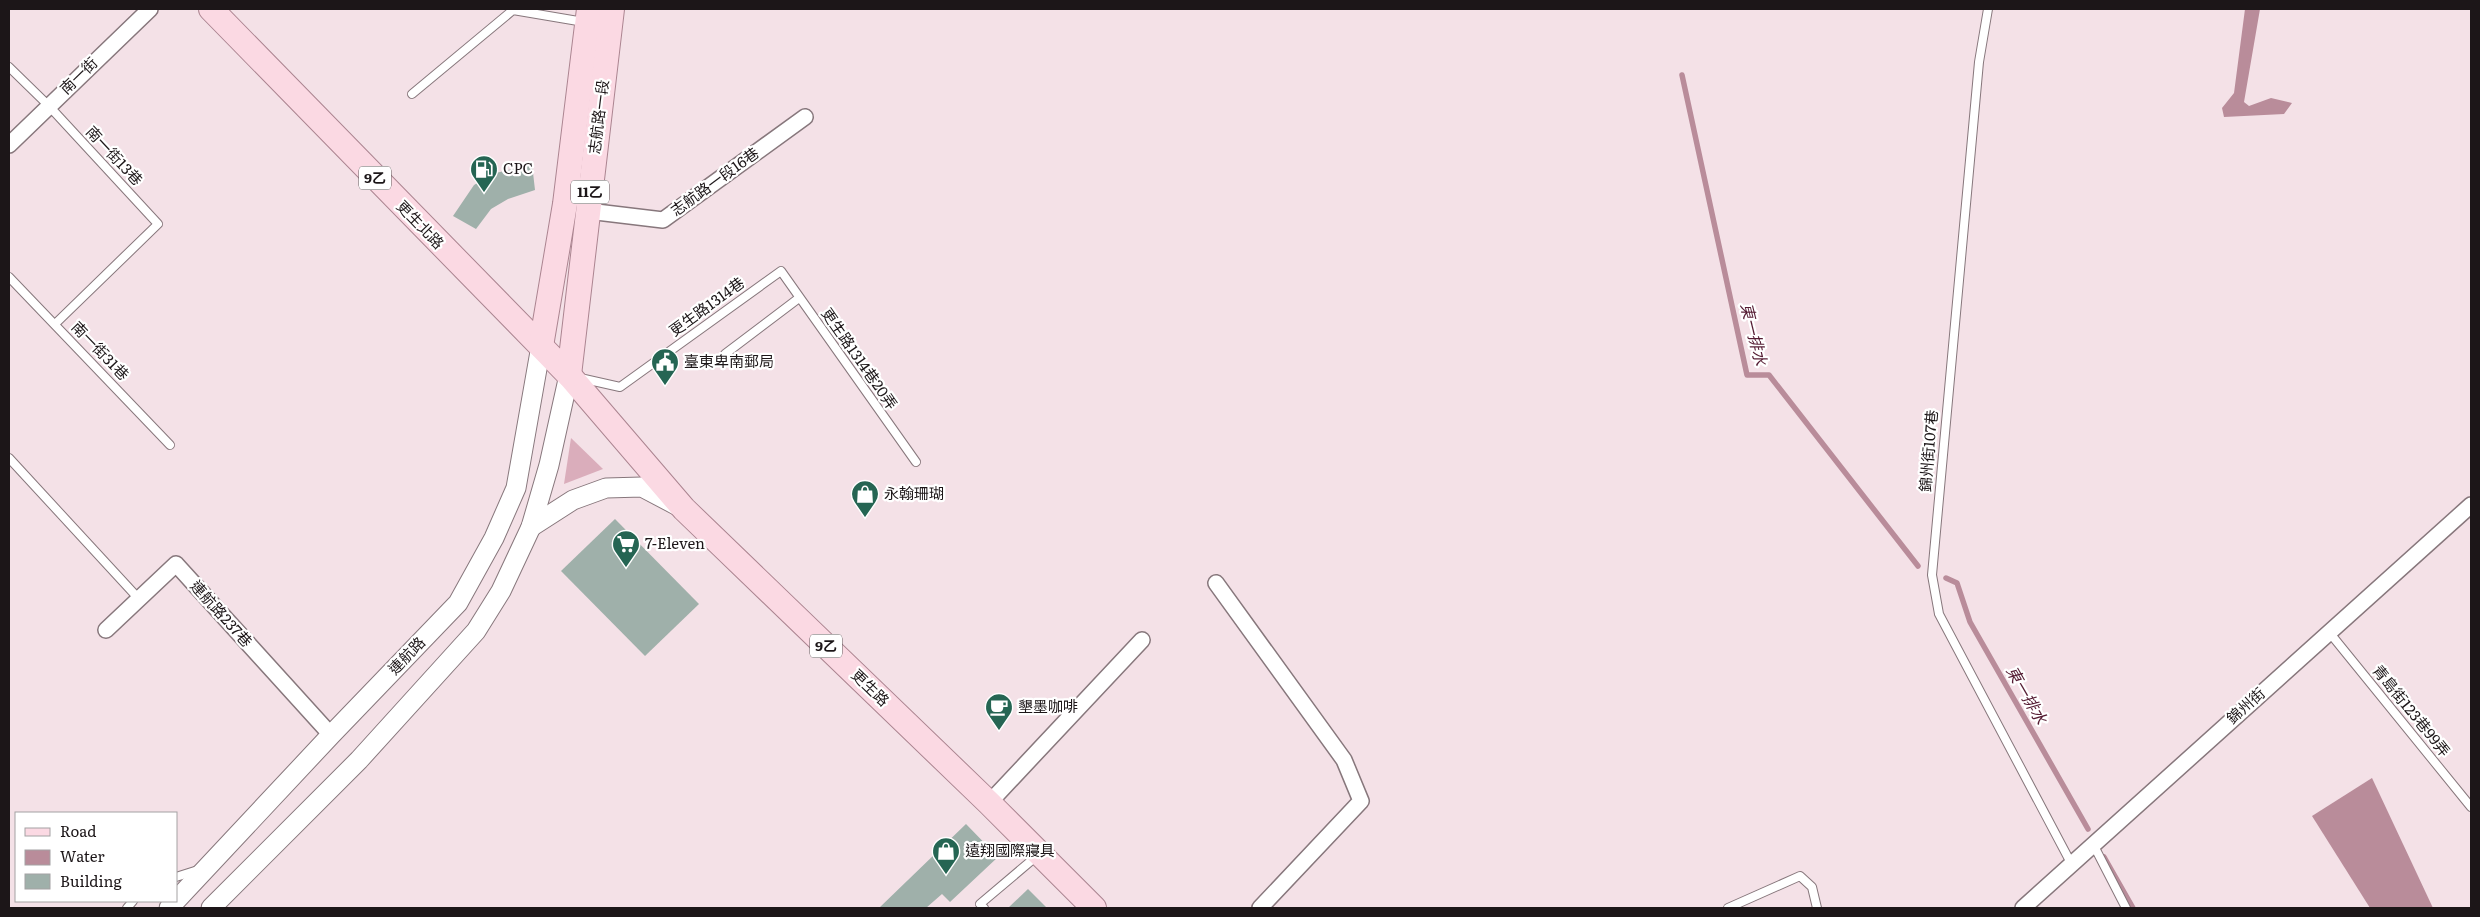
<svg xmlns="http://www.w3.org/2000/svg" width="2480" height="917" font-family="Literata,'Noto Sans TC',serif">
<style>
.green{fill:#daadbb}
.water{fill:#b98c9a}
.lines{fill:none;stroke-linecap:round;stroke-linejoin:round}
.stream{stroke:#b98c9a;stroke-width:5.5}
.building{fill:#9fb0aa}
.service-casing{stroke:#87777c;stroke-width:10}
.minor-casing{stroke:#87777c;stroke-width:18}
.tertiary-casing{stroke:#87777c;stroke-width:21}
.primary-casing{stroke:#ab8490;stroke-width:26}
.service{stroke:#fff;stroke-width:8}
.minor{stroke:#fff;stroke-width:15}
.tertiary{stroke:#fff;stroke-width:19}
.primary{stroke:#fbd9e3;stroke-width:24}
.labels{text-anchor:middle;stroke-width:4.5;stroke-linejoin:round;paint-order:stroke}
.shield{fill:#fff;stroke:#605c5d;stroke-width:1}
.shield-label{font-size:14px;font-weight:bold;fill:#1c1618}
.street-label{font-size:15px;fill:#1c1618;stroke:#fff}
.poi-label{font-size:15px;fill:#1c1618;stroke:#fff;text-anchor:start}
.water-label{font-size:16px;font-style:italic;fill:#541b32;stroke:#fff}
</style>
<rect width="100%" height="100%" fill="#f4e1e7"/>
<path class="green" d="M571 438 603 469 564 484Z"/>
<g class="water">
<path d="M2245 9H2260L2244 102 2249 106 2271 98 2292 103 2284 114 2224 117 2222 108 2234 93Z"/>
<path d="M2372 778 2433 908H2370L2312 816Z"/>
</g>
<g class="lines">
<g class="stream">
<path d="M1682 75 1747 375H1769L1918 566"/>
<path d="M1946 578 1957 583 1970 622 2088 829"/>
<path d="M2104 857 2133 908"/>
</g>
</g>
<g class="building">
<path d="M532 164 535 190 508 199 491 209 476 229 453 216 474 185 492 174Z"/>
<path d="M615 519 699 604 645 656 561 571Z"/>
<path d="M966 824 998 857 950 902 942 894 926 908H879Z"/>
<path d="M1028 889 1047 908H1008Z"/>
</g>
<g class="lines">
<g class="service-casing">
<g id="service">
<path d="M1988 9 1979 62 1932 575 1939 614 2071 863"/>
<path d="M9 67 49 106 158 224 55 324"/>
<path d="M412 94 513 10 584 22"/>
<path d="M9 277 170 445"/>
<path d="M725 354 799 298"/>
<path d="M580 378 620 387 781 271 916 462"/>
<path d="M9 458 139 599"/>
<path d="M2329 632 2471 807"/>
<path d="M2093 844 2126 908"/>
<path d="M176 877 198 870"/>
<path d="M127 908 133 901"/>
<path d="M984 908 980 904 1038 855"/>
<path d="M1728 908 1800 876 1812 887 1817 908"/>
</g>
</g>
<g class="minor-casing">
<g id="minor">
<path d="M9 145 150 9"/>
<path d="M588 211 663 220 805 117"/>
<path d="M1216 583 1344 760 1361 801 1260 908"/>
<path d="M106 630 176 564 331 735"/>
<path d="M989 803 1142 640"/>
<path d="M2023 908 2471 505"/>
</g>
</g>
<g class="tertiary-casing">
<g id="tertiary">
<path d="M531 527 573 500 606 488 642 487 678 506"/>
<path d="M169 908 331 735 458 603 494 538 516 488 541 346"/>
<path d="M211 908 359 760 476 631 501 591 531 527 549 465 569 375"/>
</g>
</g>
<g class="primary-casing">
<g id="primary">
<path d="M211 9 569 375 684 509 989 803 1094 908"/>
<path d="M541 346 565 204 589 9"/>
<path d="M569 375 612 9"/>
</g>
</g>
<use href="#service" class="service"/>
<use href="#minor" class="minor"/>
<use href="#tertiary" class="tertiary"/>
<use href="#primary" class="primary"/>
</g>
<defs>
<g id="fuel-pin" transform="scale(1.4375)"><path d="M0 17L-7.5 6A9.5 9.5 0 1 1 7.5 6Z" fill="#256553" stroke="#fff"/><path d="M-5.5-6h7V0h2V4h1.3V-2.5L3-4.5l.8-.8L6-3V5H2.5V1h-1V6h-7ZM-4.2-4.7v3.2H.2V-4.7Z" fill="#fff"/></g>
<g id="civic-pin" transform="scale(1.4375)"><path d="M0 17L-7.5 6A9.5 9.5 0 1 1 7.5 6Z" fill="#256553" stroke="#fff"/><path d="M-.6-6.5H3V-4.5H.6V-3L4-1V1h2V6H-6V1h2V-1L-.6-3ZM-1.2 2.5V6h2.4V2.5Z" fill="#fff"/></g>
<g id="shop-pin" transform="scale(1.4375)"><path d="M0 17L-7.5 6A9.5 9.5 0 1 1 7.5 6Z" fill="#256553" stroke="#fff"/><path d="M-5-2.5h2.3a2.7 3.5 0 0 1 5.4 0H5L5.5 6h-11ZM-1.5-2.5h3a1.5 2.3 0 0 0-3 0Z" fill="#fff"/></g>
<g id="supermarket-pin" transform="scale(1.4375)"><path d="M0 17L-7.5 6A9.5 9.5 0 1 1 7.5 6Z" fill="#256553" stroke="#fff"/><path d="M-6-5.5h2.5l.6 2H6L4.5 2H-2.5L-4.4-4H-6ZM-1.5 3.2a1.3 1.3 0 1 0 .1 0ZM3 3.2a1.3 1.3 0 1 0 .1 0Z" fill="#fff"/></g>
<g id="cafe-pin" transform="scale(1.4375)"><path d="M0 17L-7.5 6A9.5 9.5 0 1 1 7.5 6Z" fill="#256553" stroke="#fff"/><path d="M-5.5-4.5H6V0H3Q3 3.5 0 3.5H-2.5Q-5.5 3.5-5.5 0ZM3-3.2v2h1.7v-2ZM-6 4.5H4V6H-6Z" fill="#fff"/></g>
</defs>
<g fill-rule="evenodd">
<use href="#fuel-pin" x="484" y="169"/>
<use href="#civic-pin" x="665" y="362"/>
<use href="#shop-pin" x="865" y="494"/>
<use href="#supermarket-pin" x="626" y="544"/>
<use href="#cafe-pin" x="999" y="707"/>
<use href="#shop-pin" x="946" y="851"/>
</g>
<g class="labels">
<g class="shield">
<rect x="359" y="166.5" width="32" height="23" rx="4"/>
<rect x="571" y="180.5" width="38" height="23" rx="4"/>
<rect x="810" y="634.5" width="32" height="23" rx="4"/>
</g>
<g class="shield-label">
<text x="375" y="183">9乙</text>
<text x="590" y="197">11乙</text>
<text x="826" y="651">9乙</text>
</g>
<g class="street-label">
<text transform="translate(79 76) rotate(-44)" y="5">南一街</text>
<text transform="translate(599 117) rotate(-83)" y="5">志航路一段</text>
<text transform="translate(114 156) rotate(47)" y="5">南一街13巷</text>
<text transform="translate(715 182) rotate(-36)" y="5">志航路一段16巷</text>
<text transform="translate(420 225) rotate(46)" y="5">更生北路</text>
<text transform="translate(707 307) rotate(-36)" y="5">更生路1314巷</text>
<text transform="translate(100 351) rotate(46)" y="5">南一街31巷</text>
<text transform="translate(859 359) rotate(55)" y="5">更生路1314巷20弄</text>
<text transform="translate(1929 451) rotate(-85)" y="5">錦州街107巷</text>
<text transform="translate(221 614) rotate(48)" y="5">連航路237巷</text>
<text transform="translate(407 656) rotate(-46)" y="5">連航路</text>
<text transform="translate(870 688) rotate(44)" y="5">更生路</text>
<text transform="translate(2246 706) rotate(-42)" y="5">錦州街</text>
<text transform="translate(2411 711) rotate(51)" y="5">青島街123巷99弄</text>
</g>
<g class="poi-label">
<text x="503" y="174">CPC</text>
<text x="684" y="367">臺東卑南郵局</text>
<text x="884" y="499">永翰珊瑚</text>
<text x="645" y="549">7-Eleven</text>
<text x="1018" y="712">墾墨咖啡</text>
<text x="965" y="856">遠翔國際寢具</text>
</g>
<g class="water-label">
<text transform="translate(1754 334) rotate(76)" y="6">東一排水</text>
<text transform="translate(2027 695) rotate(60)" y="6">東一排水</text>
</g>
</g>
<rect width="2480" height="917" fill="none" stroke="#1c1618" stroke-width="20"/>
<rect x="15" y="812" width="162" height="90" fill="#ffffff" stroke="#a4a2a3"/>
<rect x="25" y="828" width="25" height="8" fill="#fbd9e3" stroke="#a4a2a3"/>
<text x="60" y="837" font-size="15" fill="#1c1618">Road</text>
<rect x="25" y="850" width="25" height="15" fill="#b98c9a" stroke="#a4a2a3"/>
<text x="60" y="862" font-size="15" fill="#1c1618">Water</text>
<rect x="25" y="874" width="25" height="15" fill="#9fb0aa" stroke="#a4a2a3"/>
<text x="60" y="887" font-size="15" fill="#1c1618">Building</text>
</svg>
